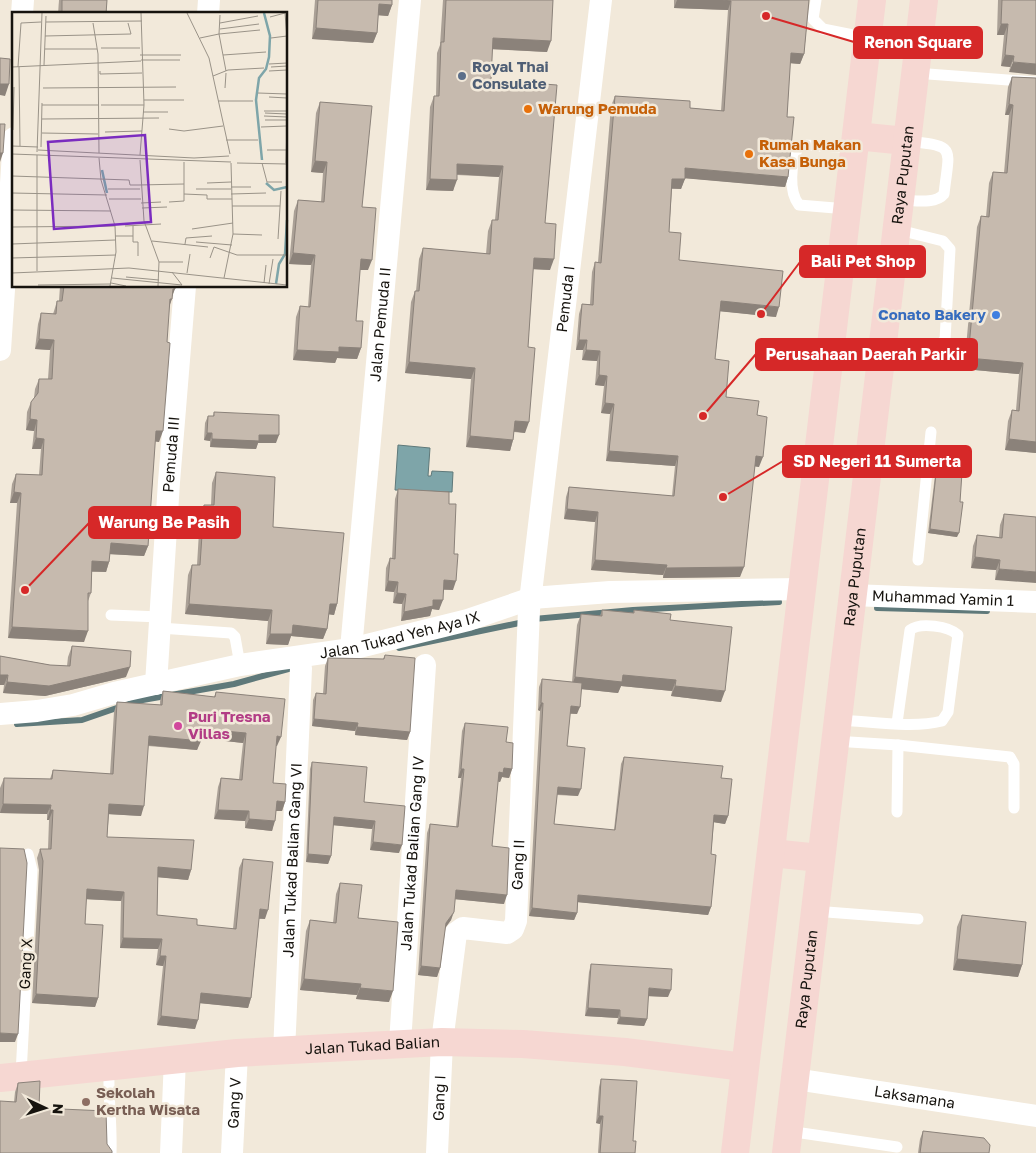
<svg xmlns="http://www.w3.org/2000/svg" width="1036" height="1153" font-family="'Golos Text',sans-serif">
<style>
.water{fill:#7ea5a9;stroke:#5f797a}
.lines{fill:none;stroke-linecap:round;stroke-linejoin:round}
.stream{stroke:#5f797a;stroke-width:6}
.lane{stroke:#fff;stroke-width:11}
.street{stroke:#fff;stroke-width:22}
.secondary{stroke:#f6d7d2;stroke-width:28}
.wall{fill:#aaa096}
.shaded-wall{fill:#8b827a}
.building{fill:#c6baae;stroke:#8b827a}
.service-dot{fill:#5c6f8a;stroke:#f2e9da;stroke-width:2}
.food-dot{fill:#e8710a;stroke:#f2e9da;stroke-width:2}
.shop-dot{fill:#3f7fe0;stroke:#f2e9da;stroke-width:2}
.hotel-dot{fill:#d1479c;stroke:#f2e9da;stroke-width:2}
.education-dot{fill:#8d6e63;stroke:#f2e9da;stroke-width:2}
.labels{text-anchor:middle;stroke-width:5;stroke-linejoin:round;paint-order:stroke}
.service-label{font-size:15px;font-weight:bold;fill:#4e5e75;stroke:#f2e9da;text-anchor:start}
.food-label{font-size:15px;font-weight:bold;fill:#c56008;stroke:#f2e9da;text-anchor:start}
.street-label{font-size:15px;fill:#16130e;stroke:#f2e9da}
.shop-label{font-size:15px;font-weight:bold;fill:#366cbe;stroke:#f2e9da;text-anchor:end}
.hotel-label{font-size:15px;font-weight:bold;fill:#b23c85;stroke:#f2e9da;text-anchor:start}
.education-label{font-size:15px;font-weight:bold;fill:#785e54;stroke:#f2e9da;text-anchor:start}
.inset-river{fill:none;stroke:#7ea5a9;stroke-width:2.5}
.inset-road{fill:none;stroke:#9a9388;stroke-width:1}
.view{fill:#7b2cbf;fill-opacity:0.15;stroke:#7b2cbf;stroke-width:2.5}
.inset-edge{fill:none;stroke:#16130e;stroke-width:2.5}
.leader{fill:none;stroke:#d62828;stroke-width:2}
.callout-dot{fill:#d62828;stroke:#f2e9da;stroke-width:2}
.callout{fill:#d62828;stroke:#d62828;stroke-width:2}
.callout-label{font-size:16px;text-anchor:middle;font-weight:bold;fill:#fff}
</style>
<rect width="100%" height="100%" fill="#f2e9da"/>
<path class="water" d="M398 445 430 448 428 476H431L432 471 453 472 452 492 395 490Z"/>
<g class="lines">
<g class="stream">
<path d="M877 608 987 611"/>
<path d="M534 619 633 610 779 602"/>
<path d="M399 648 524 622"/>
<path d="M17 724 82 720 137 701 234 684 292 668"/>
</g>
<g class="lane">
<path d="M816 0 813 19 823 29 868 38"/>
<path d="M915 73 1036 82"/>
<path d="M900 200C913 200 935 205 944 194 949 147 958 146 906 141"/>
<path d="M847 209 799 205C788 191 791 164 798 147L804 145 854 148"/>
<path d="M883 344C902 345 931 354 945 340L950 249 943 241 895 229"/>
<path d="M918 560 931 432"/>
<path d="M111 615 160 617"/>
<path d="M160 628 231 633 235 637 240 665"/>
<path d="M838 720C869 721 912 729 942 721L948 712 957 642 958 635C949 626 920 622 910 630L897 723"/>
<path d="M834 741 898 745 897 812"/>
<path d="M898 745 1010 757 1014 764V808"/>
<path d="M814 911 918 919"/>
<path d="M109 1067C108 1096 112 1124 111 1153"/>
<path d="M21 1074 32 870 28 854"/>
<path d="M788 1131 897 1147"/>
</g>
<g class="street">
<path d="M22 14 23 0"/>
<path d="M208 14 209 0"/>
<path d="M0 350 14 138"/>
<path id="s1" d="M851 595 1036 602"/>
<path id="s2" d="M351 649 410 0"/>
<path id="s3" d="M156 684 169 482 185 286"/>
<path id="s4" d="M0 714 37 711 73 705 114 693 240 665 351 649 468 620 532 598 610 592 802 589"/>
<path id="s5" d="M400 1043 425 665"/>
<path id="s6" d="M284 1052 301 668"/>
<path id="s7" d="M795 1079 1036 1116"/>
<path d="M171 1153 175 1059"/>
<path id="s8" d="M232 1153 237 1053"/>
<path id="s9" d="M437 1153 442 1042 456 933 463 928 507 933 513 929 516 921 529 610 601 0"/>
</g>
<g class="secondary">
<path d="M856 136 906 141"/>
<path d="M771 853 820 858"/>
<path id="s10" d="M0 1078 237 1053 442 1042 523 1044 625 1052 744 1067"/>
<path d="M735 1153 872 0"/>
<path id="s11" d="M786 1153 924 0"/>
</g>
</g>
<g class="wall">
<path d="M59 0H107L106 14H58Z"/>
<path d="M315 0H392V5L388 16 378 15 377 33 373 43 312 39Z"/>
<path d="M443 0H553L547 52 492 49 491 80 545 223 550 270 533 269 528 347 525 433 514 432 513 440 510 451 466 447 471 379 405 373 411 302 415 291H416L419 259 423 248 486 254 488 231 492 220H495L499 177 457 175 453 191 426 190 430 107 434 96H436L437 53 440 45Z"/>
<path d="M674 0H809L804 54 800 64 790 63 787 117 788 177 785 187 685 178 681 189H672L669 232 679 260 776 317 720 311 715 359 726 397 757 415 759 467 755 466 740 577 663 578V575L591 570 595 522 564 519 566 497 569 487 672 496 675 466 606 461 610 414 601 413 604 386 595 385 597 361 582 360 583 350H576L579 314 582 304H590L592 272 595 262H598L611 106 615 96 690 108 721 111 728 10 674 8Z"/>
<path d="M998 0H1036L1009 72 1010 67 1001 66 1004 35H997Z"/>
<path d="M1012 77 1036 78V453L1005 450 1008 421 1012 410H1016L1019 374 964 369 977 227 981 216 986 217 989 183 993 172 1004 173 1009 115H1005L1008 87Z"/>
<path d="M320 102 362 207 368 270H360L356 321 361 348 357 359 337 358 335 363 293 360 296 317 300 306 308 307 311 265 289 264 294 211 298 200 321 202 323 173 311 172 316 113Z"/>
<path d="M60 286H175L169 307 159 442 155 441 148 546 144 556 110 554 109 562 106 572H92L91 593 88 601 84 642 8 638 17 503H10L12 484 16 474 39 475 41 449H32L34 431 26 430 27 412 31 402 34 398 35 389 39 379H48L50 350 35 349 38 324 41 313 53 314 54 311 57 301H59Z"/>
<path d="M214 412 276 443H258L256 449 210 447V441L204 440 205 423 208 416H213Z"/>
<path d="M938 456 960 502 957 537 928 533 937 459Z"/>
<path d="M216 472 273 527 337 604 334 615 329 614 327 629 323 639 291 636 288 645 266 644 268 621 185 614 188 575 192 565H197L200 515 204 505H211L212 483Z"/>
<path d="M398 489 449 504 453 590H444L439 610 432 609 430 616 401 621 402 604 393 603 394 592 385 591 386 568 390 558 392 559 395 499Z"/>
<path d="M1004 514 1036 517 995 580 996 570 971 568 973 546 977 535 999 537 1000 525Z"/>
<path d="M602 610 633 613 634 610 670 620 721 702 671 696 672 691 621 686 618 693 581 689 577 714H570L567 746 578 796 557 795 554 824 614 830 621 764 624 757 721 778 728 816 725 824 714 822 711 854V907L708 915 578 902 577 913 574 920 529 916 540 711 538 710 539 687 542 679 572 682 577 625 581 614 600 616Z"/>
<path d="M72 646 126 677 45 696 3 693 4 685H0V656L50 665 67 666 68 657Z"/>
<path d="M385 655 410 732 407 740 355 735V731L312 726 313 700 316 693 323 694 325 666 328 658 383 659Z"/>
<path d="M163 691 214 697 216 692 277 746H276L273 783 285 802 282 811H276L272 831 245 828V821L214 819 218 787 221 778 239 779 243 743 201 738 197 750 148 746 141 816 109 814 107 837 191 870 188 880 158 877 157 915 197 925 233 929 239 868 243 859 265 919H259L251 998 248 1008 200 1003 195 1029 157 1025 163 966 156 965 158 949 120 948 121 901 86 899 85 924 98 998 95 1007 32 1003 39 870 37 858 40 849H48L49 820H47V814L0 813V788L4 778 50 779 53 770 110 774 114 712 117 702 160 705V701Z"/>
<path d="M465 723 506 742 512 769 509 778 502 777 500 782 498 781 492 846 504 904 455 899 451 920 445 928 440 968 437 977 418 975 427 833 430 824 456 827 461 778H458L462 731Z"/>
<path d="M312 762 364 802 399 853 370 850 372 829 333 825 331 856 328 864 306 862 310 769Z"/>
<path d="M340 883 358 918 389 1002 356 999 357 995 300 990 306 931 310 920 333 923 336 894Z"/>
<path d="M962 915 1022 965 1018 977 953 970 957 927Z"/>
<path d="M591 964 668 997 648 996 647 1019 644 1026 617 1024 618 1018 585 1016 589 972Z"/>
<path d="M601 1079 635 1153H598L600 1124 596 1123 599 1087Z"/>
<path d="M18 1083 39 1108 107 1144 14 1102 15 1092Z"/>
<path d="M923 1131 989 1153H918L920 1139Z"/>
</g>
<g class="shaded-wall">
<path d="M677 0H722L731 1 728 10 674 8Z"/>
<path d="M379 4 392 5 388 16 375 15Z"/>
<path d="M1001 24H1008L1004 35H997Z"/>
<path d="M316 28 377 33 373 43 312 39Z"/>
<path d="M493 38 551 41 547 52 489 49Z"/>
<path d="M791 53 804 54 800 64 788 63Z"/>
<path d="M1005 55 1014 56 1010 67 1001 66Z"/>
<path d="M1013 62 1036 64V75L1009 72Z"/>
<path d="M0 84H9L5 96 0 95Z"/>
<path d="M1009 104 1013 105 1009 115H1005Z"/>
<path d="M0 153H3L0 162Z"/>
<path d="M315 161 327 162 323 173 311 172Z"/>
<path d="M457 164 503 166 499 177 453 174Z"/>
<path d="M685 168 788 177 785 187 682 178Z"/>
<path d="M430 179 457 180 453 191 426 190Z"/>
<path d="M672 179H685L681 189 669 188Z"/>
<path d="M293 253 315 255 311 265 289 264Z"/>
<path d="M534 258 554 259 550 270 530 269Z"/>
<path d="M361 259 372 260 368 270H357Z"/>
<path d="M173 289H175L171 299H172L168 310H166Z"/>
<path d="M721 301 779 307 776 317 717 311Z"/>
<path d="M39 339 54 340 50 350 35 349Z"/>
<path d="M579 340H587L583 350H576Z"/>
<path d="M339 347 361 348 357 359 337 358 335 363 293 360 297 350Z"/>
<path d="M586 350 600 351 597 361 582 360Z"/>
<path d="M968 358 1023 363 1019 374 964 369Z"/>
<path d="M409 362 475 368 471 379 405 373Z"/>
<path d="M599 375 607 376 604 386 595 385Z"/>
<path d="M605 403 614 404 610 414 601 413Z"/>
<path d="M30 419 37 420 34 431 26 430Z"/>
<path d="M515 421 529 422 525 433 511 431Z"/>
<path d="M156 431H163L159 442 152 441Z"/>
<path d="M207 433H212L210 441 204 440Z"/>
<path d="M259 435H279L276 443H258L256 449 210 447 212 439Z"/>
<path d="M470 436 513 440 510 451 466 447Z"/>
<path d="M36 438 44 439 41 449H32Z"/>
<path d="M1009 439 1036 442V453L1005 450Z"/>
<path d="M609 451 678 456 675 466 606 461Z"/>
<path d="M756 456 763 457 759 467 752 466Z"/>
<path d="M14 492 21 493 17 503H10Z"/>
<path d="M567 509 598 512 595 522 564 519Z"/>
<path d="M930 529 959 533 957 537 928 533Z"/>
<path d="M111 543 148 546 144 556 107 554Z"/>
<path d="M975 557 1000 560 996 570 971 568Z"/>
<path d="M595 560 667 565 663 575 591 570Z"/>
<path d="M92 561 109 562 106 572 89 571Z"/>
<path d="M744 567 740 577 663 578 666 568Z"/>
<path d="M999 569 1036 572V583L995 580Z"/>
<path d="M444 580 456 581 453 590 441 589Z"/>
<path d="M388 581 398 582 394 592 385 591Z"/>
<path d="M397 593 406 594 402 604 393 603Z"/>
<path d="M433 600H443L439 610 432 609 430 616 401 621 404 612Z"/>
<path d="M189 604 272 610 268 621 185 614Z"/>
<path d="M330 604H337L334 615 326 614Z"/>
<path d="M293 625 327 629 323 639 291 636 288 645 266 644 270 634Z"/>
<path d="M12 627 88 631 84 642 8 638Z"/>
<path d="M130 667 126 677 45 696 3 693 7 682Z"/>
<path d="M0 675H8L4 685H0Z"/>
<path d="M623 675 676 680 672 691 621 686 618 693 571 688 575 677Z"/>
<path d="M675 686 725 691 721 702 671 696Z"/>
<path d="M541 703H543L540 711 538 710Z"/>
<path d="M571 706 580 707 577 714 568 713Z"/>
<path d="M314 719 358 723 355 731 312 726Z"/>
<path d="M357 727 410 732 407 740 355 735Z"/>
<path d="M202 729 246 733 243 743 198 738Z"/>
<path d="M149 736 201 741 197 750 145 745Z"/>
<path d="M277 736 281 737 277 746H274Z"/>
<path d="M504 768 512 769 509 778 502 777 500 782 496 781 499 772Z"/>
<path d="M461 769H464L461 778H458Z"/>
<path d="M558 787 581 789 578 796 555 794Z"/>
<path d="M277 801 285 802 282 811H274Z"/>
<path d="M3 804 51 805 47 814 0 813Z"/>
<path d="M109 804 144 806 141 816 106 814Z"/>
<path d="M50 810H53L49 820H47Z"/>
<path d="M218 810 249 811 245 821 214 819Z"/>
<path d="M714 815 728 816 725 824 712 822Z"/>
<path d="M334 817 375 821 372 829 331 825Z"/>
<path d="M249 819 275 821 272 831 245 828Z"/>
<path d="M373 842 402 845 399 853 370 850Z"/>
<path d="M308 854 331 856 328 864 306 862Z"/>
<path d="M158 867 191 870 188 880 155 877Z"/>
<path d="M87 889 124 892 121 901 83 899Z"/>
<path d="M456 890 507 895 504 904 453 899Z"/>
<path d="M578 895 711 907 708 915 576 902Z"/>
<path d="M532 908 577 913 574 920 529 916Z"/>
<path d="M260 909 268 910 265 919 257 918Z"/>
<path d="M454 912 451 920 443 931 446 923Z"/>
<path d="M123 938 162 939 158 949 120 948Z"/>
<path d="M160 956H166L163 966 156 965Z"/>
<path d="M957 959 1022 965 1018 977 953 970Z"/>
<path d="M421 966 440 968 437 977 418 975Z"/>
<path d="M304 979 361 984 357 995 300 990Z"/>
<path d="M360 988 393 991 389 1002 356 999Z"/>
<path d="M649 988 671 990 668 997 646 996Z"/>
<path d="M201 993 251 998 248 1008 198 1003Z"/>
<path d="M36 994 98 998 95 1007 32 1003Z"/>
<path d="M588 1008 620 1010 618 1018 585 1016Z"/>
<path d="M161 1016 198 1020 195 1029 157 1025Z"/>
<path d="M620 1017 647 1019 644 1026 617 1024Z"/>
<path d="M0 1033 18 1034 15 1042H0Z"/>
<path d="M599 1116H603L600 1124 596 1123Z"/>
</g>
<g class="building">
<path d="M62 0H107L106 14H62Z"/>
<path d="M318 0H392V5L379 4 377 33 316 28Z"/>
<path d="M446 0H553L551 41 493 38 491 80 557 85 545 223 556 224 554 259 534 258 528 347 535 348 529 422 515 421 513 440 470 436 475 368 409 362 415 291H419L423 248 490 254 492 220H498L503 166 457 164V180L430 179 434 96H439L441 42H444Z"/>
<path d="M722 0H809L804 54 791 53 787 117H794L788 177 685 168V179H672L669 232 681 233 679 260 783 271 779 307 721 301 715 359 729 361 726 397 759 401 757 415 767 417 763 457 756 456 744 567 666 568 667 565 595 560 598 512 567 509 569 487 674 496 678 456 609 451 614 404 605 403 607 376 599 375 600 351 586 350 587 340H579L582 304 593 305 595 262 601 263 615 96 690 101V108L724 111 731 1Z"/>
<path d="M1002 0H1036V64L1013 62 1014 56 1005 55 1008 24H1001Z"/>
<path d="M0 58 10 59 9 84H0Z"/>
<path d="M1012 77 1036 78V442L1009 439 1012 410 1019 411 1023 363 968 358 981 216 989 217 993 172 1007 173 1013 105 1009 104Z"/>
<path d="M320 102 372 106 362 207 376 208 372 260 361 259 356 321H363L361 348 339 347V352L297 350 300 306 310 307 315 255 293 253 298 200 324 202 327 162 315 161Z"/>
<path d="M0 124H5L3 153H0Z"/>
<path d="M64 286H175V289H173L172 299H170L167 342 170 343 163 431H156L148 546 111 543 109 562 92 561 91 593H88V631L12 627 21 493 14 492 16 474 42 475 44 439 36 438 37 420 30 419 31 402 38 393 39 379H52L54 340 39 339 41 313 56 314 57 301H62Z"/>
<path d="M214 412 279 415V435H259V441L212 439V433H207L208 416H214Z"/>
<path d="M938 456 963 458 960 502H963L959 533 930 529Z"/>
<path d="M216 472 275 477 273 527 344 533 337 604H330L327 629 293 625 292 634H270L272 610 189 604 192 565H200L204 505H214Z"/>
<path d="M398 489 449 492V504H456L454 554H458L456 581 444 580 443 600H433V606L404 612 406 594 397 593 398 582 388 581 390 558 395 559Z"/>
<path d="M1004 514 1036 517V572L999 569 1000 560 975 557 977 535 1002 538Z"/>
<path d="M602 610 634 613V610L671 614 670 620 732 627 725 691 675 686 676 680 623 675 622 682 575 677 581 614 602 616Z"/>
<path d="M72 646 131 651 130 667 49 686 7 682 8 675H0V656L50 665 70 666Z"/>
<path d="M385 655 415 658 410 732 357 727 358 723 314 719 316 693 326 694 328 658 384 659Z"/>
<path d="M542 679 582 683 580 707 571 706 567 746 585 748 581 789 558 787 554 824 615 830 624 757 723 766 721 778 732 779 728 816 714 815 711 854 716 855 711 907 578 895 577 913 532 908 543 703H541Z"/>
<path d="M163 691 215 697 216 692 285 699 281 737 277 736 273 783 286 784 285 802 277 801 275 821 249 819V811L218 810 221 778 242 780 246 733 202 729 201 741 149 736 144 806 109 804 107 837 194 840 191 870 158 867 157 915 197 919V925L236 929 243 859 273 862 268 910 260 909 251 998 201 993 198 1020 161 1016 166 956H160L162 939 123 938 124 892 87 889 85 924 103 925 98 998 36 994 43 861 40 849H51L53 810H50L51 805 3 804 4 778 52 779 53 770 113 774 117 702 162 705Z"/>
<path d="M465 723 508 727 506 742 513 743 512 769 504 768 503 773 499 772 492 846 509 848 507 895 456 890 454 912 446 923 440 968 421 966 430 824 458 827 464 769H461Z"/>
<path d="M312 762 367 767 364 802 405 806 402 845 373 842 375 821 334 817 331 856 308 854Z"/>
<path d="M0 848 24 849 27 863 18 1034 0 1033Z"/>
<path d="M340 883 362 885 358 918 398 922 393 991 360 988 361 984 304 979 310 920 336 923Z"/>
<path d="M962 915 1026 922 1022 965 957 959Z"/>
<path d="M591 964 672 969 671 990 649 988 647 1019 620 1017V1010L588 1008Z"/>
<path d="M601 1079 637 1081 633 1141H636L635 1153H600L603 1116H599Z"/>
<path d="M40 1081 39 1108 106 1111 107 1144 112 1151V1153H0V1101L16 1102 18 1083Z"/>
<path d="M923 1131 984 1138 990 1145 989 1153H920Z"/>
</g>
<circle class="service-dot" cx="462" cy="76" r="5"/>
<g class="food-dot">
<circle cx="528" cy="109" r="5"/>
<circle cx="749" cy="154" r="5"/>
</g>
<circle class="shop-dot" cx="996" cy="315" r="5"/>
<circle class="hotel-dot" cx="178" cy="726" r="5"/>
<circle class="education-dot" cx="86" cy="1102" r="5"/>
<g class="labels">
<g class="service-label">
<text x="472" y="72">Royal Thai<tspan x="472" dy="17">Consulate</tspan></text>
</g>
<g class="food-label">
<text x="538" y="114">Warung Pemuda</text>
<text x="759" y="150">Rumah Makan<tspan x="759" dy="17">Kasa Bunga</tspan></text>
</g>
<g class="street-label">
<text dy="5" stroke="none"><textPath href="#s11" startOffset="985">Raya Puputan</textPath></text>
<text dy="5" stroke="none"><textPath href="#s9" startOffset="914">Pemuda I</textPath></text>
<text dy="5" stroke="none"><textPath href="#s2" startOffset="326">Jalan Pemuda II</textPath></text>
<text dy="5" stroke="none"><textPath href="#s3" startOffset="230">Pemuda III</textPath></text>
<text dy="5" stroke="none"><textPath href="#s11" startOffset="580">Raya Puputan</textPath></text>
<text dy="5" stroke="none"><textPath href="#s1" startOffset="92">Muhammad Yamin 1</textPath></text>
<text dy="5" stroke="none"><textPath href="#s4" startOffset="408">Jalan Tukad Yeh Aya IX</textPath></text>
<text dy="5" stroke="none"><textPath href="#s5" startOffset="190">Jalan Tukad Balian Gang IV</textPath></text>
<text dy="5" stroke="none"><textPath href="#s6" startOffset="192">Jalan Tukad Balian Gang VI</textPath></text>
<text dy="5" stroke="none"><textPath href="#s9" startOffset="346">Gang II</textPath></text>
<text transform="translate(26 964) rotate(-87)" y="5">Gang X</text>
<text dy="5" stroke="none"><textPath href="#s11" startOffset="175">Raya Puputan</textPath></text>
<text dy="5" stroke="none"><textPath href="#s10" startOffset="374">Jalan Tukad Balian</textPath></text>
<text dy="5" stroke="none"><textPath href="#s7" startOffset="121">Laksamana</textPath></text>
<text dy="5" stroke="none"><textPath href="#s9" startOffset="55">Gang I</textPath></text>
<text dy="5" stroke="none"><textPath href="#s8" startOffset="50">Gang V</textPath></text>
</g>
<g class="shop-label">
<text x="986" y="320">Conato Bakery</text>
</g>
<g class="hotel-label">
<text x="188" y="722">Puri Tresna<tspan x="188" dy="17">Villas</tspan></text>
</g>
<g class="education-label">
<text x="96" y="1098">Sekolah<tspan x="96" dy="17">Kertha Wisata</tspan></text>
</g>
</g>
<g transform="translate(12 12)">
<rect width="275" height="275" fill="#f2e9da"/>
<path class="inset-river" d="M250 148 244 88 247 66 254 57 257 45 258 24 252 1M90 158 95 181M254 171 262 178 275 175M264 272 267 252 273 242 275 208"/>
<path class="inset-road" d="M175 1 197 46 218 142M273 1 275 26M208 3 207 22 248 18M258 5 273 1M34 10 130 9M81 11 86 42 87 141M208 11 246 4M208 17 247 12M33 24 119 22 116 11M188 26 207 22 214 59M259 26 275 24M89 36H128M33 37H85M128 43H169M211 43 254 40M129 48H168M257 52 275 51M32 53 34 4M0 55 129 49M6 55 9 11 29 10M7 55 8 134M259 55 275 54M88 59V62L130 61M257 59 275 58M201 64 216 58 252 56M31 76 164 75M213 76 214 61M246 81 275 82M257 85 275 86M132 88H172M206 89H241M30 93H86M89 93H132M252 99H275M131 100H156M253 101 275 102M252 104 275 105M30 107 147 106M253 108H275M249 115 274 114M157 117 172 119 211 114M1 118 2 75M93 120 130 119M30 121 86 122M214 128H246M0 134 26 135M29 135 30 91M26 138 182 146 217 144M255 138H275M25 140 30 1M0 142 219 150M128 143 132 93 129 1M87 146 89 168 103 214 104 240 98 274M128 148 132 209 147 250 146 274M225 151 275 152M250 151 255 170H270M274 151 275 110M0 164 117 168 118 173H127L172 172M195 171 219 170M219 175H239M96 177H128M184 177H219M0 181 95 183M172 182 195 183V187H220M219 182 254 181M97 187H129M157 190 172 189V150M129 191 149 190M220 194H268M130 196 155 195M0 198 99 199M113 214 149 212M121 214V230H126V244M0 215 103 214M180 217 221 211M221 222 250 223M103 224H121M266 227 269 179M140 229 196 235M184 230 220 233M0 232 103 228M173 232 174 226 200 224M0 246 104 243M198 246 202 235 225 243H275M147 250H171M25 259V143M160 260 170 273M0 261 117 256 275 273M175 261 178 242M114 265 147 268M100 266 170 273M212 266 221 222 219 151M99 271 114 274M252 271 254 253M257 272 261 247M26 273 99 272"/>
<path class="view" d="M133 123 139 210 42 217 36 130Z"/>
<rect width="275" height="275" class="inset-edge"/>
</g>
<path class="leader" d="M766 16L854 42M761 314L800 262M703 416L756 354M723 497L783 461M25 590L89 523"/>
<g class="callout-dot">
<circle cx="766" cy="16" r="5"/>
<circle cx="761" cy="314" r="5"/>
<circle cx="703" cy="416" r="5"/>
<circle cx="723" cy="497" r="5"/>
<circle cx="25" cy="590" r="5"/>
</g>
<g class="callout">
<rect x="854" y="27" width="128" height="31" rx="5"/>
<rect x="800" y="246" width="125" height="31" rx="5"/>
<rect x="756" y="339" width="221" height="31" rx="5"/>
<rect x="783" y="446" width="188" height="31" rx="5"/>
<rect x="89" y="507" width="151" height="31" rx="5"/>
</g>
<g class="callout-label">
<text x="918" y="48">Renon Square</text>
<text x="863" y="267">Bali Pet Shop</text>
<text x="866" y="360">Perusahaan Daerah Parkir</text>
<text x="877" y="467">SD Negeri 11 Sumerta</text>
<text x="164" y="528">Warung Be Pasih</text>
</g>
<g transform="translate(45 1108) rotate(94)" stroke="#f2e9da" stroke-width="4" paint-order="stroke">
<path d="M0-4L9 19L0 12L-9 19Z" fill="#16130e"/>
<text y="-8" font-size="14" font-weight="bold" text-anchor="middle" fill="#16130e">N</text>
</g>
</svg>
